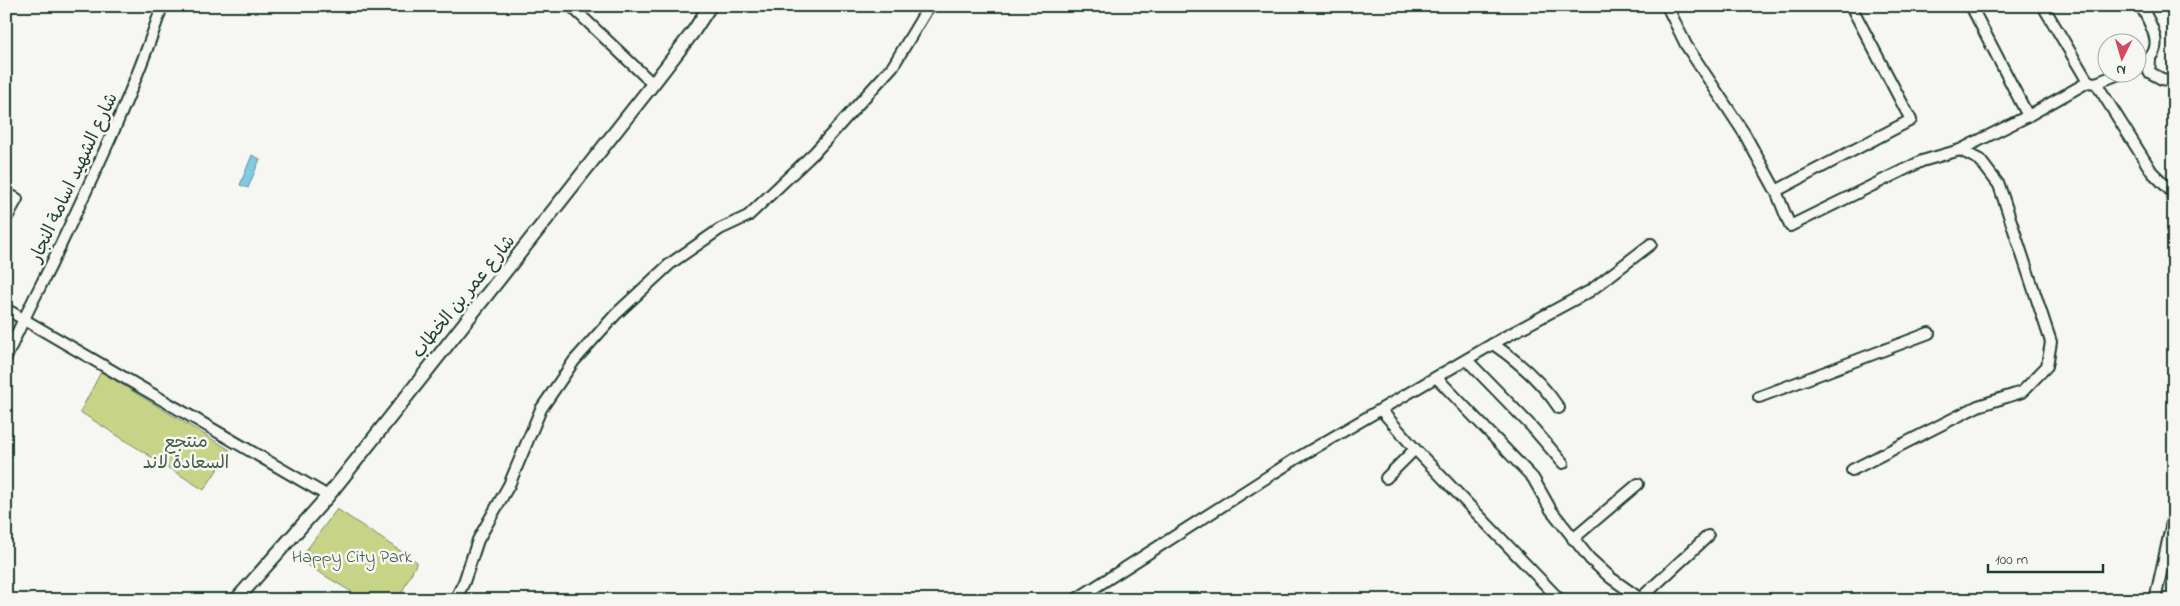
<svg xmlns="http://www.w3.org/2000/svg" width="2180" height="606" font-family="'Indie Flower','Playpen Sans Arabic',sans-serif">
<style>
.green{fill:#c7d488;stroke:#73885e}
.water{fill:#82cae3;stroke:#5a929d}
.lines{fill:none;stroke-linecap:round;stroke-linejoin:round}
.minor-casing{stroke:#1f3d34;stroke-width:14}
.major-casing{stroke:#1f3d34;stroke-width:16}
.minor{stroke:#f6f6f2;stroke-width:10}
.major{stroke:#f6f6f2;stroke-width:12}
.labels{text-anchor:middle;stroke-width:5;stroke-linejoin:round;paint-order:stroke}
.street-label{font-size:18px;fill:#1f3d34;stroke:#f6f6f2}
.park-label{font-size:18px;fill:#415b45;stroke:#f6f6f2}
</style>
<rect width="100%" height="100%" fill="#f6f6f2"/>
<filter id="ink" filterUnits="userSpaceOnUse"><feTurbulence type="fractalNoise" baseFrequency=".02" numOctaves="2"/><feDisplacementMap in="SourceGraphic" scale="10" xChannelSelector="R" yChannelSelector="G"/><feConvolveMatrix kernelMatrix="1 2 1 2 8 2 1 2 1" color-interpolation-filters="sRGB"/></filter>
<g filter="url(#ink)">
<g class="green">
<path d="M101 372 230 450 204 490 80 412Z"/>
<path d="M337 509 417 562 398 600H365L299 560Z"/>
</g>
<path class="water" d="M252 155 260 159 248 188 240 185Z"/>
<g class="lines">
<g class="minor-casing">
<g id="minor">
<path d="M571 6 653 84"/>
<path d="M1667 6 1686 45 1744 133 1776 191 1790 226 1922 161 1960 150 2028 116 2088 82 2096 83 2124 72"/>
<path d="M1971 6 2028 116"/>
<path d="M2043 6 2088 82"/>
<path d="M2150 60 2149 72 2162 79 2174 81"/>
<path d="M2138 66C2168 51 2153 29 2141 6"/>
<path d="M2096 83 2152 172 2174 194"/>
<path d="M1776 191 1911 120 1851 6"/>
<path d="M6 193 17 199 6 219"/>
<path d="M6 309 328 496"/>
<path d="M1493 344C1519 362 1542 382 1559 408"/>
<path d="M6 358C20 325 35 297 51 265 91 181 133 95 162 6"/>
<path d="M1467 360 1532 427 1563 463"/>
<path d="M1437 378 1533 478 1551 510 1590 559 1611 578 1642 600"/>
<path d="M1759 397 1929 333"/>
<path d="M1381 410 1415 449 1560 600"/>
<path d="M1852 470 1978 406 2022 392 2047 366 2051 342 1999 185 1980 160 1960 150"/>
<path d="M1386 478 1415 449"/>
<path d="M1573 539 1638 484"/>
<path d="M1640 599 1708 536"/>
<path d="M455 600 464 582 478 540 509 485 541 409 574 361 616 314 671 263 720 229 748 216 815 152 893 66 929 6"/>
<path d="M1075 600 1294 460 1503 338 1590 291 1651 244"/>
<path d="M2155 600 2174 513"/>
</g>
</g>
<g class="major-casing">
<path id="major" d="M236 600 328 496 355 462 653 84 693 32 710 6"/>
</g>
<use href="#minor" class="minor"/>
<use href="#major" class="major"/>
</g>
</g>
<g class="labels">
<g class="street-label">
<text transform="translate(73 177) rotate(-65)" y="6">شارع الشهيد اسامة النجار</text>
<text transform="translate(463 296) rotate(-51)" y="6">شارع عمر بن الخطاب</text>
</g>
<g class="park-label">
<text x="186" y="447">منتجع<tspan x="186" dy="21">السعادة لاند</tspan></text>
<text x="352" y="562">Happy City Park</text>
</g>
</g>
<rect width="2180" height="606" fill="none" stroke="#f6f6f2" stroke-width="25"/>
<rect x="12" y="12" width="2155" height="581" fill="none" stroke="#1f3d34" stroke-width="2" filter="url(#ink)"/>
<g transform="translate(2122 58) rotate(185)"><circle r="24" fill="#f6f6f2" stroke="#a0aca6"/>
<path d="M0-4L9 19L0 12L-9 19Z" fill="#d1495b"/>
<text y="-8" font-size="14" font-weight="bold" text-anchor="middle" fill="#1f3d34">N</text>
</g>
<path d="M1988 564v8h115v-8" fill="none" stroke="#1f3d34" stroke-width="2.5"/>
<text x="1995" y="564" font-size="15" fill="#1f3d34" stroke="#f6f6f2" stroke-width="4" paint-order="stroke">100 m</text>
</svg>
